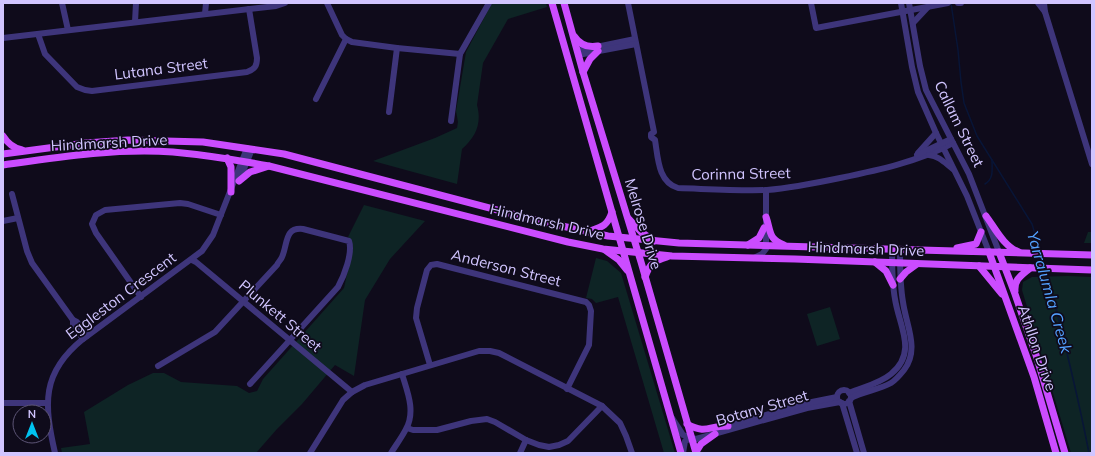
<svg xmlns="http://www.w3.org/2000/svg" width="1095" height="456" font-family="Mulish,sans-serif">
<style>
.green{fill:#0e2425}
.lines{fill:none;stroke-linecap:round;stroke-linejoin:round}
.stream{stroke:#081537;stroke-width:1.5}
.minor{stroke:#3e357b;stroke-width:6}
.major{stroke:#cb4cff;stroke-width:7}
.labels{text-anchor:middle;stroke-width:3.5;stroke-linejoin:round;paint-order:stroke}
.street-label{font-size:15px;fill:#d1c5ff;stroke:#0f0b1b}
.water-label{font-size:16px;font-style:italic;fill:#53a1ff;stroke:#0f0b1b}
</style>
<rect width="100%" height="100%" fill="#0f0b1b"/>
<g class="green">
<path d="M492 3H546L547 7 508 19 483 63 477 105C482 123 476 137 462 149L457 184 373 161 435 138 457 128 458 122 456 111 466 52Z"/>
<path d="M364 205 425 221 390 259 365 300 354 376 335 365 302 404 277 429 256 453H62L61 448 90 444 84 412 128 385 153 373H164L181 382 237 386 249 393 257 391 263 379 344 288 353 247 351 240 348 237Z"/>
<path d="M1088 232H1092V243H1084Z"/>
<path d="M596 258 607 261 621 273 675 453H664L618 297 596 303 592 299 586 298Z"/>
<path d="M1068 276 1092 277V453H1071L1022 290 1023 282 1032 277Z"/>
<path d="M830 307 840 339 817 346 807 314Z"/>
</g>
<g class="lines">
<g class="stream">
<path d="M951 3 958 50 961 82 964 103 977 136 1032 224 1040 251"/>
<path d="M985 184C994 179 992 169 992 160"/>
<path d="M1042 256 1045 266"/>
<path d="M1046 270C1062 331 1077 391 1089 453"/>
</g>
<g class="minor">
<path d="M62 3 68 30"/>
<path d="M327 3 342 35 346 39 352 42 397 48 460 54 489 3"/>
<path d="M628 3 654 132 651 134V137L655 140C658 158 658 182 678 188 708 189 738 191 767 190 791 188 816 183 840 178 879 170 917 162 953 143"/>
<path d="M811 3 816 28 948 3"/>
<path d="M901 3 912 67 918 92 936 133 967 196 989 252"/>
<path d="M909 3 920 66 926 90 969 174 999 252"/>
<path d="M958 3H961"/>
<path d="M1038 3 1045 12"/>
<path d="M1044 3 1045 12 1092 164"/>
<path d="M205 14 206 3"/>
<path d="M135 22 136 3"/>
<path d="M913 23 928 7"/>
<path d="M38 34 45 54 77 87 85 90 92 91 247 72C255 69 257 66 257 58L249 9"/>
<path d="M3 38 276 6 285 3"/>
<path d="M577 51 635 39"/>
<path d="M578 55 636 44"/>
<path d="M316 99 346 39"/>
<path d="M389 112 397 48"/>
<path d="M451 121 460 54"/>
<path d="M918 153 936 133"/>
<path d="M917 155 951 139"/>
<path d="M929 155C939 156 945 163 953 169"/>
<path d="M239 181 252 149"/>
<path d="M12 194 27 251 32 263 73 320V324L83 339"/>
<path d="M3 221 18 218"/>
<path d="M754 258 762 254 766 249V190"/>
<path d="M192 260 196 262 352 392"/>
<path d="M141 297 96 233 92 224 96 215 105 210 180 203 188 204 221 215"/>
<path d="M73 320 77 322 87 336"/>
<path d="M430 365 416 318 417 308 427 270 431 265 437 264 586 302 589 305 591 311 589 345 567 389"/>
<path d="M158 366 215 332 277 265C278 262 281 260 282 257 288 244 284 227 303 229L349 241C353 253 344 276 338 287L250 384"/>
<circle cx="844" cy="397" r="7"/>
<path d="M849 393C863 387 879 384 891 374 918 352 899 326 895 299 892 283 892 266 892 250"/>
<path d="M851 398C863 391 879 390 891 383 896 380 900 375 904 370 920 349 906 325 903 302 900 285 900 268 900 250"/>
<path d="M849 401 864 453"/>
<path d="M3 403H47"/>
<path d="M842 403 857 453"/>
<path d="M672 418 683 435 696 439 807 408 840 402"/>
<path d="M725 427 807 403 837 397"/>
<path d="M407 428 413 430H437L471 421 487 419 495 422 526 440 539 445 549 447 559 445 568 441 602 406"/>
<path d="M55 453C44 404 41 373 83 339L202 251 213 235 247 148"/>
<path d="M310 453 343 400 352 392 365 385 479 351H490L499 353 602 406 620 423 626 436 632 453"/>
<path d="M391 453C396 445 402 437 406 429 416 411 407 391 402 374"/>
<path d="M520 453 526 440"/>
<path d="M683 453 685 441 691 438"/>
</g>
<g class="major">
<path d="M552 3 681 453"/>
<path d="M564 3 583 72 641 262 696 453"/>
<path d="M574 36C580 45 588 48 598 46"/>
<path d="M583 72 590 59 598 51"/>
<path d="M3 136C8 144 13 148 22 150"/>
<path d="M3 154 86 143 128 140 203 142 284 154 539 221 608 236 679 243 1092 255"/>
<path d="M227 158 231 167V192"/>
<path d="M3 165C59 157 116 148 173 152 205 155 237 160 269 166L568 242 603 249 672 256 795 259 1092 270"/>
<path d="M239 181 250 172 269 166"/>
<path d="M986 216C995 228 1004 247 1019 252"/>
<path d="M766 217C771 231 768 239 784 245"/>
<path d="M629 219 641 232 654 241"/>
<path d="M587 232C601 227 607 227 612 212"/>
<path d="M748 245 759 238 764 228"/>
<path d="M957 248 976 244 981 232"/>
<path d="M605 250 619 260 627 270"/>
<path d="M989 252 1034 377 1056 453"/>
<path d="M999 252 1015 294 1037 358 1065 453"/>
<path d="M875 262 886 271 893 285"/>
<path d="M979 266 1002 294"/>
<path d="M645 277C650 263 654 261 667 257"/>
<path d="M900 279 906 272 917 264"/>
<path d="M1015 291C1014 279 1022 275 1030 268"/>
<path d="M687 424C707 435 709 425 728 426"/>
<path d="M696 452 701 444 715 434"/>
</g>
</g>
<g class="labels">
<g class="street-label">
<text transform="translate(161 69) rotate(-7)" y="5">Lutana Street</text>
<text transform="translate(959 124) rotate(64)" y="5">Callam Street</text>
<text transform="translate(109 143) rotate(-3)" y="5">Hindmarsh Drive</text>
<text transform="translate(741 174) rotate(-1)" y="5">Corinna Street</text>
<text transform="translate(547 222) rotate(13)" y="5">Hindmarsh Drive</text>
<text transform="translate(643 224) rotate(73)" y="5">Melrose Drive</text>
<text transform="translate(866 249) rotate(2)" y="5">Hindmarsh Drive</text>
<text transform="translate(506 268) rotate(14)" y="5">Anderson Street</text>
<text transform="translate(121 296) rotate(-37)" y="5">Eggleston Crescent</text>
<text transform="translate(280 316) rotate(40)" y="5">Plunkett Street</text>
<text transform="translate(1037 348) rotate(71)" y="5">Athllon Drive</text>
<text transform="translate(762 408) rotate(-16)" y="5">Botany Street</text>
</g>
<g class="water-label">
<text transform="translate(1050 292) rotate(74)" y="6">Yarralumla Creek</text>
</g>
</g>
<rect width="1095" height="456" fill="none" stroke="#d1c5ff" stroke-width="8"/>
<g transform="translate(32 424)"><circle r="19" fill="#0f0b1b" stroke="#5d5576"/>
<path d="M0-3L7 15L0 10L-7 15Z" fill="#00c3f0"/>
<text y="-6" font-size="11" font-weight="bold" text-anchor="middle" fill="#d1c5ff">N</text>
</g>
</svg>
